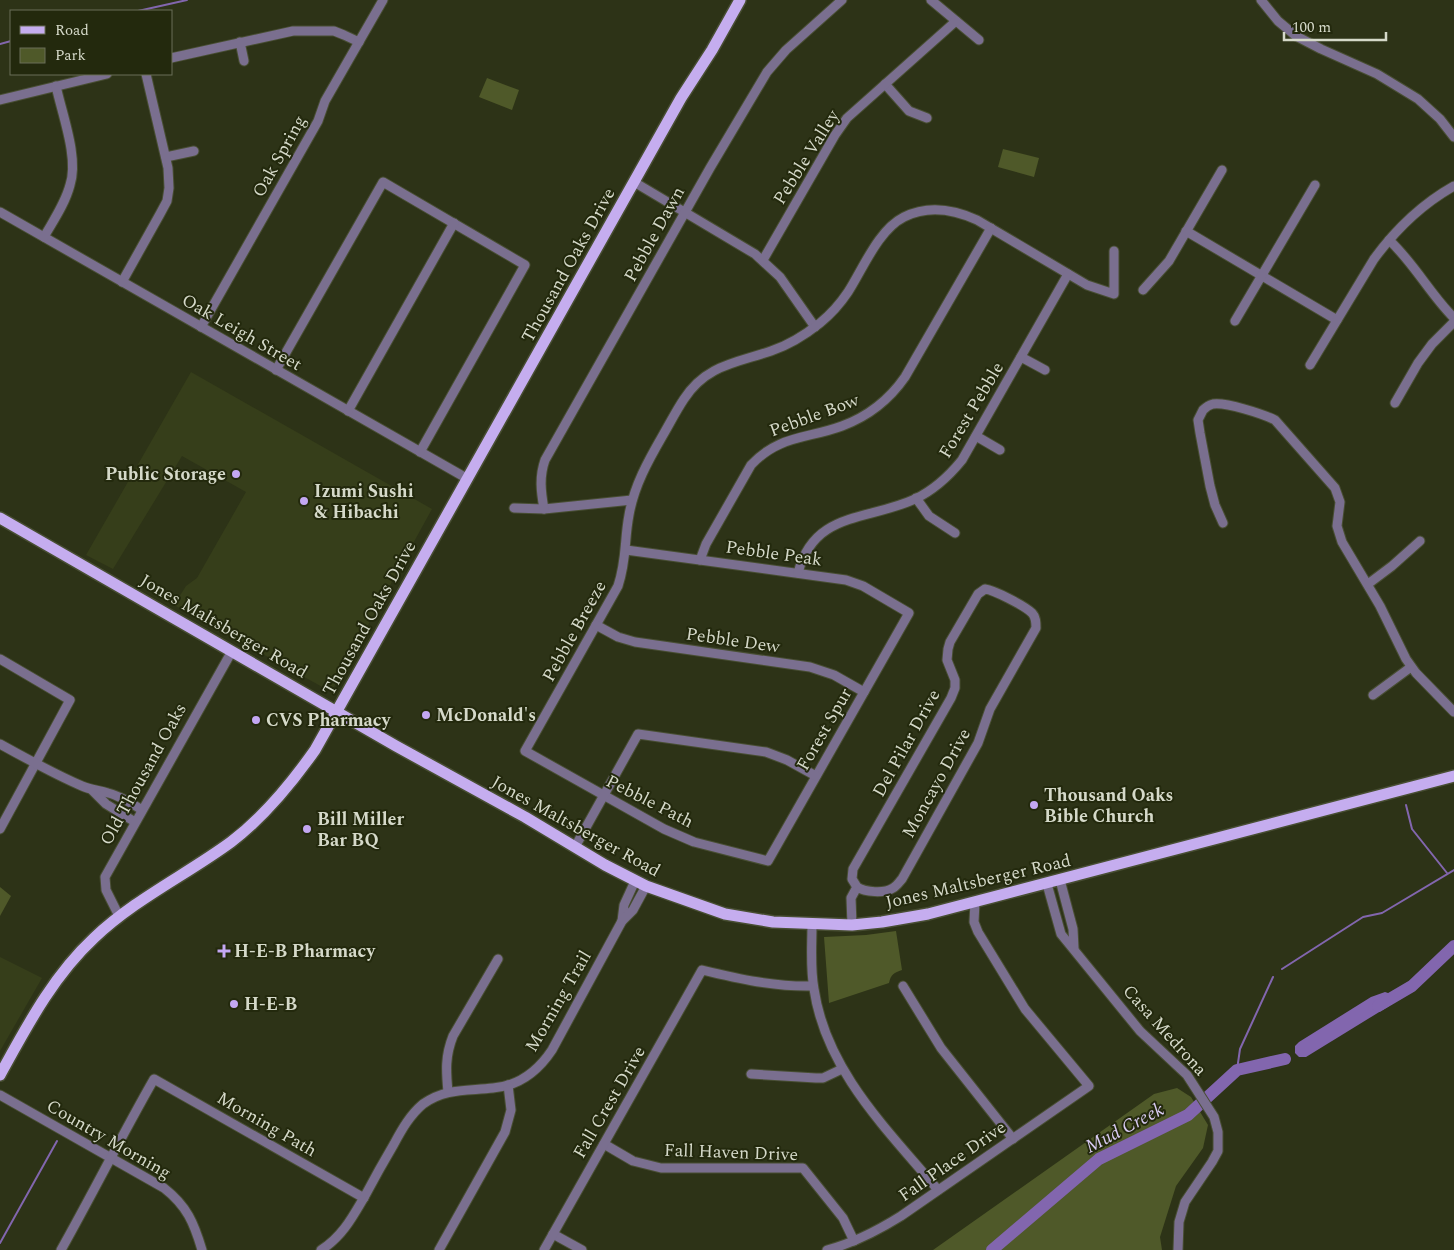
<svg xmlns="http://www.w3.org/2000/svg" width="1454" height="1250" font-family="Spectral,serif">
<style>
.built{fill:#363e1a}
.green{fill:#4f5929}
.water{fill:#8266ae}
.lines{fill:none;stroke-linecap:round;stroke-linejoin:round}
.stream{stroke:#8266ae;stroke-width:2}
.river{stroke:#8266ae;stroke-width:12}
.minor-casing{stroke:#484e33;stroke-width:11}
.major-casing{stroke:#484e33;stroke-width:14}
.minor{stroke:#7a6f8f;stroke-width:9}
.major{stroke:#c5adef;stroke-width:11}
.poi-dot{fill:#c3a7f2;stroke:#23290d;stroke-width:2}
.labels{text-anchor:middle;stroke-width:4;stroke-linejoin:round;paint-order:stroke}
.street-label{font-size:18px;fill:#d5d9c9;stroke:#23290d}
.poi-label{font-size:18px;font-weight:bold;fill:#d5d9c9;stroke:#23290d;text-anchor:start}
.water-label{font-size:19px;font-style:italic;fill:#d9cbf3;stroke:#23290d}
</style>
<rect width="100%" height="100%" fill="#2d3317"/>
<g class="built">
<path d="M191 372 432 509 334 687 326 689 174 605 186 586 197 578 246 492 182 456 113 569 86 555Z"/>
<path d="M0 957 42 978 0 1051Z"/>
</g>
<g class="green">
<path d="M487 78 519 90 512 110 479 97Z"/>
<path d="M1003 149 1039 158 1034 177 998 167Z"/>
<path d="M0 887 11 896 0 916Z"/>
<path d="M896 931 902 970C894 973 891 974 889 983L829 1003 824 937 866 935Z"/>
<path d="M1177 1088 1191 1097 1208 1125 1203 1148 1176 1186 1160 1237 1162 1250H933L1154 1094Z"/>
</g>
<path class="water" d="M1385 992 1391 994 1394 999 1389 1006 1306 1057H1299L1295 1053V1046L1299 1042 1371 997Z"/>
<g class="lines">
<g class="stream">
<path d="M138 11 187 0"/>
<path d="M0 44 11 41"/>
<path d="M1406 805 1412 829 1447 873"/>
<path d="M1282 969 1363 917 1382 913 1454 870"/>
<path d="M1237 1070 1240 1049 1273 977"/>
<path d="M0 1243 57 1141"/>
</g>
<g class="river">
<path d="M1378 1006 1412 986 1454 946"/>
<path d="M992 1250 1099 1159 1188 1115 1237 1070 1285 1059"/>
</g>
<g class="minor-casing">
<g id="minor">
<path d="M931 0 979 40"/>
<path d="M1261 0 1278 21 1296 36 1321 49 1377 74 1418 99 1440 119 1454 137"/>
<path d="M240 42 244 61"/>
<path d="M171 58 293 31H334L344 35 359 42"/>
<path d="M885 84 909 111 927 118"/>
<path d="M0 100 107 74"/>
<path d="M166 157 194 151"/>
<path d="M634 182 755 254 780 277 815 327"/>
<path d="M0 212 468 479"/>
<path d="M1186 231 1337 320"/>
<path d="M44 237C53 221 65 204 70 185 79 158 62 114 56 86"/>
<path d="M1389 240C1414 263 1430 294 1454 318"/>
<path d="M763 260 835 135 847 118 956 21"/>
<path d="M122 282 160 214 167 201 169 188 168 168 146 74"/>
<path d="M1143 290 1169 261 1222 170"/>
<path d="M1235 321 1315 185"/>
<path d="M201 327 318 121 325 101 383 0"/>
<path d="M1021 357 1045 370"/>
<path d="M1310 365 1374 259C1396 229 1422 204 1454 186"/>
<path d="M276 370 383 182 525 265 420 452"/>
<path d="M1395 403 1418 363 1432 344 1454 322"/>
<path d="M348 411 454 223"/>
<path d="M976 436 1000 450"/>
<path d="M916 498 929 516 955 533"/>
<path d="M514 508 544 509 632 500"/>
<path d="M544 509C541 492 539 477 545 460L710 168 767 72 786 50 842 0"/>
<path d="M1223 523 1215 505 1210 486 1200 433 1198 420 1203 410C1206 407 1209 405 1213 404 1226 402 1263 414 1275 420L1335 488 1340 502 1337 526 1342 542 1380 606 1406 659 1416 673 1454 712"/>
<path d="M626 550 846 580 863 586 909 613 768 861 694 842 664 829 525 751 618 586C627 559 624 541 629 515 634 486 648 461 663 435 670 423 676 411 684 399 706 365 736 363 771 351 789 345 805 335 820 323 831 314 840 304 848 292 863 269 878 230 904 217 928 205 953 209 977 220L1087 285 1114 294V251"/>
<path d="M700 560 706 544 751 465C779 435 807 439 842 426 869 416 889 400 905 377L991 228"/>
<path d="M798 573C814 511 867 521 915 499 934 490 949 476 962 460L1068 274"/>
<path d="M1368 584 1392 566 1420 541"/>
<path d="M596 625 618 637 635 642 810 667 834 675 864 692"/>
<path d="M0 659 70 700 0 829"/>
<path d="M1373 695 1411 667"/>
<path d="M0 744C27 759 54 774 82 786 91 790 99 790 108 793 120 796 131 803 142 810"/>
<path d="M92 790 106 804 135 822"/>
<path d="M575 847 638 734 766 752 787 760 816 776"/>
<path d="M1060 880 1073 929 1074 948"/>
<path d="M1047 884 1061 934 1140 1031 1187 1075 1214 1117 1218 1132V1151L1212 1162 1185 1202 1179 1222 1178 1250"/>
<path d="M119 916 106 890 105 877 232 651"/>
<path d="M622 921 624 905 635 881"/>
<path d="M812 924C812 946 810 968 814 989 826 1071 888 1130 938 1190"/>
<path d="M852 925 851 898 857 887C865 892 884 894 893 888 897 886 899 882 902 879L978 743 990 709 1036 628C1036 623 1036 617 1032 613 1025 606 994 590 985 589L978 594 950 642 948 649 947 660 955 680V688L951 698 853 869 852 879 857 887"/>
<path d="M903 986 941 1048 1013 1139"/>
<path d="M751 1074 816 1078H823L842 1069"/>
<path d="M448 1092C446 1071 445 1056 453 1036L498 959"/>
<path d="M0 1095 164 1188C187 1206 194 1223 202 1250"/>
<path d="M604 1144 633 1161 661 1168H803L843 1218 854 1241"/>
<path d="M553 1234 582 1250"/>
<path d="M61 1250C93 1193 122 1135 154 1079L364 1198"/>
<path d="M321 1250C343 1236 353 1216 366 1194 375 1177 384 1161 394 1144 402 1129 410 1115 423 1104 445 1088 467 1091 493 1088 518 1086 538 1071 552 1050L622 921 633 910 646 886"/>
<path d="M439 1250 505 1132 511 1110 508 1085"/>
<path d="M544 1250 702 970C739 979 775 987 813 986"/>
<path d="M827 1250C854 1243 877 1231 901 1216L1089 1086 1025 1009 978 932 974 922 975 902"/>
</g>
</g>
<g class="major-casing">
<g id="major">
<path d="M0 518 396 746 525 817 605 865 646 886 725 914 773 922 852 925 882 922 928 914 1454 776"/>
<path d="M0 1075C27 1026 53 976 94 938 135 899 186 875 231 842 264 817 291 784 315 750L681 98 712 50 740 0"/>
</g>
</g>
<use href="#minor" class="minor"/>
<use href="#major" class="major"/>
</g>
<g class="poi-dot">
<circle cx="236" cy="474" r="5"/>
<circle cx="304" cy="501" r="5"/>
<circle cx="426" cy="715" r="5"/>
<circle cx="256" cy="720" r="5"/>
<circle cx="1034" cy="805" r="5"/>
<circle cx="307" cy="829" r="5"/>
<path d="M221.5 943.5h5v5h5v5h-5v5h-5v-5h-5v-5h5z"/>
<circle cx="234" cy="1004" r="5"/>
</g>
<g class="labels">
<g class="street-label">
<text transform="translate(279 156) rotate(-61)" y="6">Oak Spring</text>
<text transform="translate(806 157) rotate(-58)" y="6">Pebble Valley</text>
<text transform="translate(654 234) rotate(-61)" y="6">Pebble Dawn</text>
<text transform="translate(568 265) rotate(-61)" y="6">Thousand Oaks Drive</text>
<text transform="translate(242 332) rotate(30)" y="6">Oak Leigh Street</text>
<text transform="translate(971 410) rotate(-59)" y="6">Forest Pebble</text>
<text transform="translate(814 415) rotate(-20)" y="6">Pebble Bow</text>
<text transform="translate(774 553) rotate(8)" y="6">Pebble Peak</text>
<text transform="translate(369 618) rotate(-61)" y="6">Thousand Oaks Drive</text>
<text transform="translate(224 626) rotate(30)" y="6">Jones Maltsberger Road</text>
<text transform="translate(574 631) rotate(-61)" y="6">Pebble Breeze</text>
<text transform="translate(733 640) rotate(8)" y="6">Pebble Dew</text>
<text transform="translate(824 729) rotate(-60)" y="6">Forest Spur</text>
<text transform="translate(906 743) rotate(-61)" y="6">Del Pilar Drive</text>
<text transform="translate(143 774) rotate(-61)" y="6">Old Thousand Oaks</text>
<text transform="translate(936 783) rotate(-61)" y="6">Moncayo Drive</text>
<text transform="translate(650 801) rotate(27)" y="6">Pebble Path</text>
<text transform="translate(576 826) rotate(29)" y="6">Jones Maltsberger Road</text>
<text transform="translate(978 881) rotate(-13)" y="6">Jones Maltsberger Road</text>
<text transform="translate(558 1001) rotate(-60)" y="6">Morning Trail</text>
<text transform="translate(1165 1030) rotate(48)" y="6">Casa Medrona</text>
<text transform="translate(609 1102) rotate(-60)" y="6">Fall Crest Drive</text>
<text transform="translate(267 1124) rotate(30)" y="6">Morning Path</text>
<text transform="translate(109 1139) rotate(30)" y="6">Country Morning</text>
<text transform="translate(731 1152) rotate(2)" y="6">Fall Haven Drive</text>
<text transform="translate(952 1161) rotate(-35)" y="6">Fall Place Drive</text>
</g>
<g class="poi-label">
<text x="226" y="480" text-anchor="end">Public Storage</text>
<text x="314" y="497">Izumi Sushi<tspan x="314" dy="21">&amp; Hibachi</tspan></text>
<text x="436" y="721">McDonald's</text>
<text x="266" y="726">CVS Pharmacy</text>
<text x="1044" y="801">Thousand Oaks<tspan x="1044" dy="21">Bible Church</tspan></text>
<text x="317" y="825">Bill Miller<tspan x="317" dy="21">Bar BQ</tspan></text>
<text x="234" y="957">H-E-B Pharmacy</text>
<text x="244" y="1010">H-E-B</text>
</g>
<g class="water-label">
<text transform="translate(1124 1127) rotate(-28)" y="7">Mud Creek</text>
</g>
</g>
<rect x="10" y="10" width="162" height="65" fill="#23290d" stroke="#6a6f58"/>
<rect x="20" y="26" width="25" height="8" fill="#c5adef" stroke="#6a6f58"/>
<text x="55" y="35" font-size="15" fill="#d5d9c9">Road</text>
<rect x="20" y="48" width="25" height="15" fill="#4f5929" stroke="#6a6f58"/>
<text x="55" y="60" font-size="15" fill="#d5d9c9">Park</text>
<path d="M1284 32v8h102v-8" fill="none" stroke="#d5d9c9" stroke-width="2.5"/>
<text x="1292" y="32" font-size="15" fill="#d5d9c9" stroke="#23290d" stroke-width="4" paint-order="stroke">100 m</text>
</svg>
